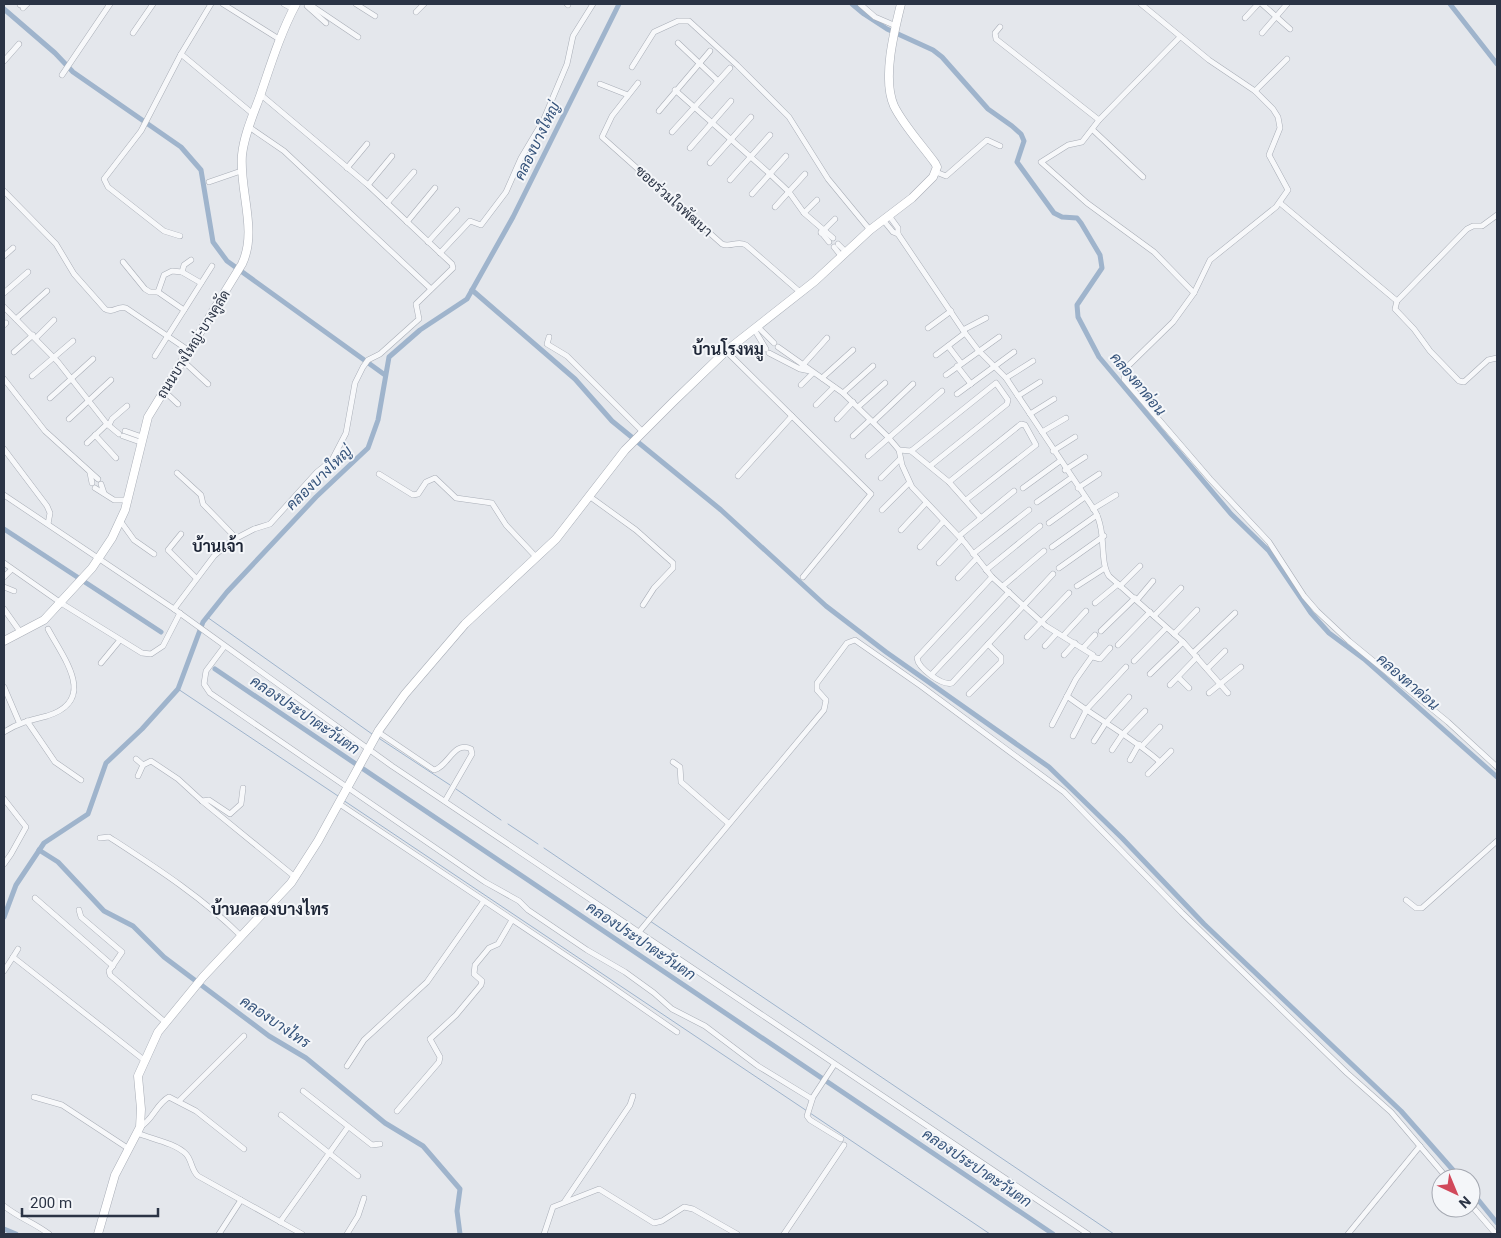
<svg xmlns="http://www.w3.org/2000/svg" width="1501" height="1238" font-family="Roboto,Sarabun,sans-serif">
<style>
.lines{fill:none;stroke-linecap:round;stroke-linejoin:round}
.stream{stroke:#9fb4cc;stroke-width:1}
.canal{stroke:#9fb4cc;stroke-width:5}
.street-casing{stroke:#a9aeb7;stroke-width:6}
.secondary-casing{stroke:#a9aeb7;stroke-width:9}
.street{stroke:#f7f8fa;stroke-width:5}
.secondary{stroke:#fff;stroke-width:8}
.labels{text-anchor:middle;stroke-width:4;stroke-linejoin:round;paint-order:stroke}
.street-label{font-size:14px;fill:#2b3445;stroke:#f4f6f9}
.water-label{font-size:15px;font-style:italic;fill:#34527a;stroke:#f4f6f9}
.quarter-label{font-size:16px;font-weight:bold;fill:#1d2536;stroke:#f4f6f9}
</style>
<rect width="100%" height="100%" fill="#e4e7ec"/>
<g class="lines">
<g class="stream">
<path d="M207 617 372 734"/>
<path d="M178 689 338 796"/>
<path d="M377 737 450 785"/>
<path d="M456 789 501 820"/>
<path d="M343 800 807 1111"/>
<path d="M508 824 538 844"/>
<path d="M544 848 647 918"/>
<path d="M650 921 1114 1234"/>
<path d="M810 1113 990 1234"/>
</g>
<g class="canal">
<path d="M852 4 864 14 887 29 933 50 942 57 988 109 1012 126 1021 134 1024 141 1017 162 1054 213 1062 217 1077 218 1081 223 1100 255 1102 268 1077 305 1078 317 1099 357 1231 514 1269 551 1311 613 1329 633 1364 659 1497 777"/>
<path d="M1450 4 1497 64"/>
<path d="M4 9 55 53 73 72 181 147 201 170 213 242 227 261 385 375"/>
<path d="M472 290 575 379 612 421 721 510 826 606 886 652 1049 767 1122 838 1204 924 1401 1111 1460 1178"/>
<path d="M4 529 161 632"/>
<path d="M215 669 1053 1234"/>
<path d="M39 850 58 862 104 911 133 926 164 957 269 1036 306 1058 385 1123 423 1146 460 1189 457 1211 460 1234"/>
<path d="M4 917 16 885 44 843 88 814 106 763 142 729 178 689 203 622 227 592 316 497 368 448 378 420 389 357 420 330 467 299 513 217 619 4"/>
<path d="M1471 1191 1497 1223"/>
<path d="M4 1229 16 1234"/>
</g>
<g class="street-casing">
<g id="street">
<path d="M223 4 279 39"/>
<path d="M284 4 293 9"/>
<path d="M309 4 358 37"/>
<path d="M356 4 375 16"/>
<path d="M567 4 568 5"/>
<path d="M860 4 875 17 896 26"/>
<path d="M1141 4 1209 60 1255 91 1273 109 1278 117 1280 128 1269 155 1288 190 1276 207 1210 260 1194 293 1173 322 1124 370V379L1210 479 1269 542 1304 596 1317 611 1349 641 1448 722 1497 767"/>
<path d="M1262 4 1290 29"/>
<path d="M20 5 22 4"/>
<path d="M307 6 326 23"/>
<path d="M23 8 27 4"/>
<path d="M416 12 424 4"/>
<path d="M1245 18 1258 4"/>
<path d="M1000 27 995 33 996 39 1099 120"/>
<path d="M133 33 153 4"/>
<path d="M1262 33 1287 4"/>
<path d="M1180 37 1099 120 1082 142 1068 145 1041 162 1087 203 1154 252 1194 293"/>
<path d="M678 43 718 81"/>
<path d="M181 54 253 114"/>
<path d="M4 61 19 44"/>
<path d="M632 67 654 32 678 21H689L737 65 789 117 828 179 870 230"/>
<path d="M62 75 110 4"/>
<path d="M638 83 612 116 602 137 722 244C730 248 737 240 746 245L800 292"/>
<path d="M600 84 628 95"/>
<path d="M675 90 770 174 789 192 804 213 833 238"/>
<path d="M1255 91 1287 59"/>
<path d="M659 111 710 51"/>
<path d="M249 127 284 151 431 289"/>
<path d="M1093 130 1143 177"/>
<path d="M672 132 730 68"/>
<path d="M690 148 731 101"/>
<path d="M710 163 751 117"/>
<path d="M347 168 367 144"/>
<path d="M936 172 946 176 987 140 1000 146"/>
<path d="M730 180 770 135"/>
<path d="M209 182 241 171"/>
<path d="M368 185 392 156"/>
<path d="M4 191 56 244 74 274 105 309C113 314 118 305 126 308L188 350"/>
<path d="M752 194 786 156"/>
<path d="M387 203 414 172"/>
<path d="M1280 203 1397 301"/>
<path d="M775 207 805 174"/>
<path d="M804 213 817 200"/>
<path d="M1497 215 1482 226H1473L1467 229 1397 301 1395 309 1414 329 1430 351 1459 381 1464 382 1488 360 1497 358"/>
<path d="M890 217 898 228V234"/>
<path d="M884 221 893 232 898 234 965 333 978 350 1006 378 1095 511C1107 533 1099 561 1109 576L1183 642 1228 693"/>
<path d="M407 222 435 188"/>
<path d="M821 232 829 242"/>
<path d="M821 233 835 219"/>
<path d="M180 236 164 231 108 187 104 179 141 131 181 54 211 4"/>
<path d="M428 242 457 210"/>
<path d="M838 244 846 252"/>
<path d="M834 247 842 257"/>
<path d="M440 253 470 221 481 225 506 192 521 158 543 121 567 64 573 36 593 4"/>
<path d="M4 256 13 248"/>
<path d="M191 260 184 265 182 272 201 283"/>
<path d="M123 262 145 289 150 292H158L184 310"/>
<path d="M158 292 164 275 172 271 182 272"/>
<path d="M4 293 28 272"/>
<path d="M4 307 58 362 107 424 119 434"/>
<path d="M16 319 47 291"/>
<path d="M4 325 6 323"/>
<path d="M757 326 774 343"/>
<path d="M928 328 951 311"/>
<path d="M754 329 766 349"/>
<path d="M963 330 986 318"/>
<path d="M549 337 547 344 567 356 643 432"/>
<path d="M36 338 54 320"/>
<path d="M948 346 961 363"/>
<path d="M778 347 843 393 888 437 899 450 902 465 912 487 965 543 992 577 1046 626 1093 655 1076 679 1052 725"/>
<path d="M726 351 871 494 803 577"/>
<path d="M14 352 33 335"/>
<path d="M769 353 800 369 810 371"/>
<path d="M936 355 965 333"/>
<path d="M155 356 212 266"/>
<path d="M182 360 208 384"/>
<path d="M802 366 827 338"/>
<path d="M957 366 971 384"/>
<path d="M946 375 999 337"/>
<path d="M32 376 73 341"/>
<path d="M822 378 853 350"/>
<path d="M1006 378 1033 361"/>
<path d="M4 379 45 431 98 479"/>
<path d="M801 385 813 373"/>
<path d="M163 390 178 404"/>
<path d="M843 393 873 366"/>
<path d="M957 394 1014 352"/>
<path d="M1018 396 1040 382"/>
<path d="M50 398 93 359"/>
<path d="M816 405 834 387"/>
<path d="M858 407 885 383"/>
<path d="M1030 414 1054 399"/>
<path d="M69 419 111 380"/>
<path d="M837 419 853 402"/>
<path d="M873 422 913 384"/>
<path d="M109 425 112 419 127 406"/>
<path d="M125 431 142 437"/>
<path d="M1042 432 1066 418"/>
<path d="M95 435 116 458"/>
<path d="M123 436 140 442"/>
<path d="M853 436 870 420"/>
<path d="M87 443 107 424"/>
<path d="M4 449 47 506 50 513 48 524"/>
<path d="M899 450 911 451 996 383 1008 400 1007 404 930 466"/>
<path d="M911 451 949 482 981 518"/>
<path d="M1053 451 1075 437"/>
<path d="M868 456 942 391"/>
<path d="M1065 470 1085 457"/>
<path d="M90 473 92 483"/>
<path d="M177 473 201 495 203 504 236 538"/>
<path d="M379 474 413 495 418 494 426 482 435 478 456 498 492 503 506 525 537 558"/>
<path d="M738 476 792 416"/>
<path d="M881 478 900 459"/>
<path d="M949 482 1021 424 1025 425 1036 445 966 500"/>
<path d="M101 484 104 493"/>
<path d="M95 488 114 500H128"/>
<path d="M1023 488 1060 461"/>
<path d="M1078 488 1099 474"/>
<path d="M4 495 174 609 392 766 1088 1234"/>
<path d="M589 496 636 530 673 563V568L654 588 643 605"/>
<path d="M1037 502 1071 478"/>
<path d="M1093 509 1116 495"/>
<path d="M882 510 909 483"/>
<path d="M121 522 134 540 154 554"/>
<path d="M1049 523 1085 497"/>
<path d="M901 530 926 503"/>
<path d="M181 534 168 550 196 578"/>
<path d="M959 536 1014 491"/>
<path d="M920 547 944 521"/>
<path d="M1052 547 1097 515"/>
<path d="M973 554 1029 510"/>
<path d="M4 563 61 603 142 653 151 654 163 646 180 613"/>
<path d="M939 563 962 539"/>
<path d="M1059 568 1104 536"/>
<path d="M986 570 1040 526"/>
<path d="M4 577 12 569"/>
<path d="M992 577 917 658C918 668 942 686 952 683L1053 574"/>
<path d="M958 578 977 558"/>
<path d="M1003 586 1044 551"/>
<path d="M1077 586 1105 568"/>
<path d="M1120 586 1140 566"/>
<path d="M4 587 14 591"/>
<path d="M1137 600 1153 581"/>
<path d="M1095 603 1118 584"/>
<path d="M4 609 21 633"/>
<path d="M174 609 214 556 231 541 254 529 270 524 317 472 332 460 346 433 355 383 363 367 368 360 380 354 419 319 416 304 453 268 452 264 368 185 260 94"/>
<path d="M1154 616 1181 588"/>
<path d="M1101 631 1135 598"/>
<path d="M1174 634 1197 610"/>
<path d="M1063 636 1086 611"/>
<path d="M1027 637 1069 593"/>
<path d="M1118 645 1150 612"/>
<path d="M1045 646 1057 633"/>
<path d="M224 647 206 671 204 684 210 693 485 882 519 901 528 910 587 950 625 972 654 993 672 1009 705 1026 758 1066 812 1099"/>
<path d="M1083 648 1095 635"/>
<path d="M1193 653 1235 613"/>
<path d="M1064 655 1075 643"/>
<path d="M1093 657 1100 659 1110 648"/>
<path d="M1134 661 1166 628"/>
<path d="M101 663 120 640"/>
<path d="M1207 669 1225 651"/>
<path d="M932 674 1009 592"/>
<path d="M1150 674 1183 642"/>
<path d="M1178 677 1189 688"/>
<path d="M1170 685 1197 657"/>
<path d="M4 687 19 722"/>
<path d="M1209 693 1241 667"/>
<path d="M969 694 1001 662V657L988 644"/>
<path d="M1067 696C1097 719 1132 737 1160 762"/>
<path d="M1085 711 1126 667"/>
<path d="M27 721 55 762 81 780"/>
<path d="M4 732C18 723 31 720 47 716 98 700 64 659 48 629"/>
<path d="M378 732 434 770C448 767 454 740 471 749L472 754 445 801"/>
<path d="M1073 736 1086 711"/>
<path d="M1094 741 1105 724 1129 697"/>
<path d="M1142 746 1160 727"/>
<path d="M1112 750 1122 735 1145 711"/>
<path d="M136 759 143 765 151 761 178 779 202 801 295 877"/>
<path d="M1130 760 1139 744"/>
<path d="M673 762 680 767 681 782 728 823"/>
<path d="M1148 774 1171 751"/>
<path d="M138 776 143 765"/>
<path d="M4 799 26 827 11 854 4 864"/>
<path d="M202 801 209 800 230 814 241 804 243 788"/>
<path d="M338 803 589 971 677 1032"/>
<path d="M100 838 109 837C155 867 202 897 241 936"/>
<path d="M35 898 113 966"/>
<path d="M1406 900 1416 908H1422L1497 841"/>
<path d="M79 910 81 917 122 952 109 971 110 975 165 1022"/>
<path d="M639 932 824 710 826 700 817 690V683L847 643 855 640 921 686 1064 792 1182 913 1347 1073 1391 1112 1447 1178"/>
<path d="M18 949 13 957 144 1060"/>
<path d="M4 971 13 957"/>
<path d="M834 1065 813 1097 807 1116 810 1120 841 1139"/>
<path d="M347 1066 364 1040 427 982 484 901"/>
<path d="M303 1091 372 1145 380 1144"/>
<path d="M34 1097 62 1105 129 1149"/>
<path d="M179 1101 244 1036"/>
<path d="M397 1111 439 1062 440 1057 430 1039 456 1015 481 985 482 981 474 974 475 965 489 948 498 944 512 920"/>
<path d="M281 1115 358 1176"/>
<path d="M140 1127C153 1120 156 1104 169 1097L196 1111 244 1149"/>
<path d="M137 1133C152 1139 175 1143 186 1154 192 1160 191 1170 198 1176L302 1234"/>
<path d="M565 1201 630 1105 633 1096"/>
<path d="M1471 1205 1496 1234"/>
<path d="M4 1206C19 1218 33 1222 49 1234"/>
<path d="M280 1222 348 1127"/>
<path d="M219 1234 241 1200"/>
<path d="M347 1234 358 1216 364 1198"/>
<path d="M544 1234 553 1207 599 1189 654 1223 662 1221 684 1207 693 1209 737 1234"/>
<path d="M784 1234 844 1145"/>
<path d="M1348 1234 1420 1146"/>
</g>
</g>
<g class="secondary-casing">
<g id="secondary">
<path d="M4 641 44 620 92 568 112 538 125 510 148 417 242 264C258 231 239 190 242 155 244 135 253 115 260 96 271 64 280 34 296 4"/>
<path d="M98 1234 115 1175 140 1127 141 1109 138 1076 158 1032 203 977 291 883 318 841 379 730 405 694 465 624 556 539 625 450 673 402 726 351 815 281 870 230 912 198 933 177 937 167 935 163C922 145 904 126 894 106 882 79 894 32 901 4"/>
</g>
</g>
<use href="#street" class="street"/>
<use href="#secondary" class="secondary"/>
</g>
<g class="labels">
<g class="street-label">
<text transform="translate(674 201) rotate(42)" y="5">ซอยร่วมใจพัฒนา</text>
<text transform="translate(193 344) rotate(-58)" y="5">ถนนบางใหญ่-บางคูลัด</text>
</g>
<g class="water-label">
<text transform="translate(537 141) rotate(-64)" y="5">คลองบางใหญ่</text>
<text transform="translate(1138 384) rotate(50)" y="5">คลองตาด่อน</text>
<text transform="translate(319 478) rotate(-44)" y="5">คลองบางใหญ่</text>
<text transform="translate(1408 682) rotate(41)" y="5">คลองตาด่อน</text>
<text transform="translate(305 715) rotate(34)" y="5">คลองประปาตะวันตก</text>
<text transform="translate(641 941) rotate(34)" y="5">คลองประปาตะวันตก</text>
<text transform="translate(275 1022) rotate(34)" y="5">คลองบางไทร</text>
<text transform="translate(977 1168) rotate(34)" y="5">คลองประปาตะวันตก</text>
</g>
<g class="quarter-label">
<text x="728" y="355">บ้านโรงหมู</text>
<text x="218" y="552">บ้านเจ้า</text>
<text x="270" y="915">บ้านคลองบางไทร</text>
</g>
</g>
<rect width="1501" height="1238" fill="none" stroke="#2b3445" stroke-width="10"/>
<g transform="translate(1456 1193) rotate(136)"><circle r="24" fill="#f4f6f9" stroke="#a4a8b1"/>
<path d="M0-4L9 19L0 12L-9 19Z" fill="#d1495b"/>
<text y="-8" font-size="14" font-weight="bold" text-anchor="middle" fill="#2b3445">N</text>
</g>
<path d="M22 1208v8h136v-8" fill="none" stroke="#2b3445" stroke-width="2.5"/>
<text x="30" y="1208" font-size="15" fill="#2b3445" stroke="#f4f6f9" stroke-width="4" paint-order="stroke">200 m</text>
</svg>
